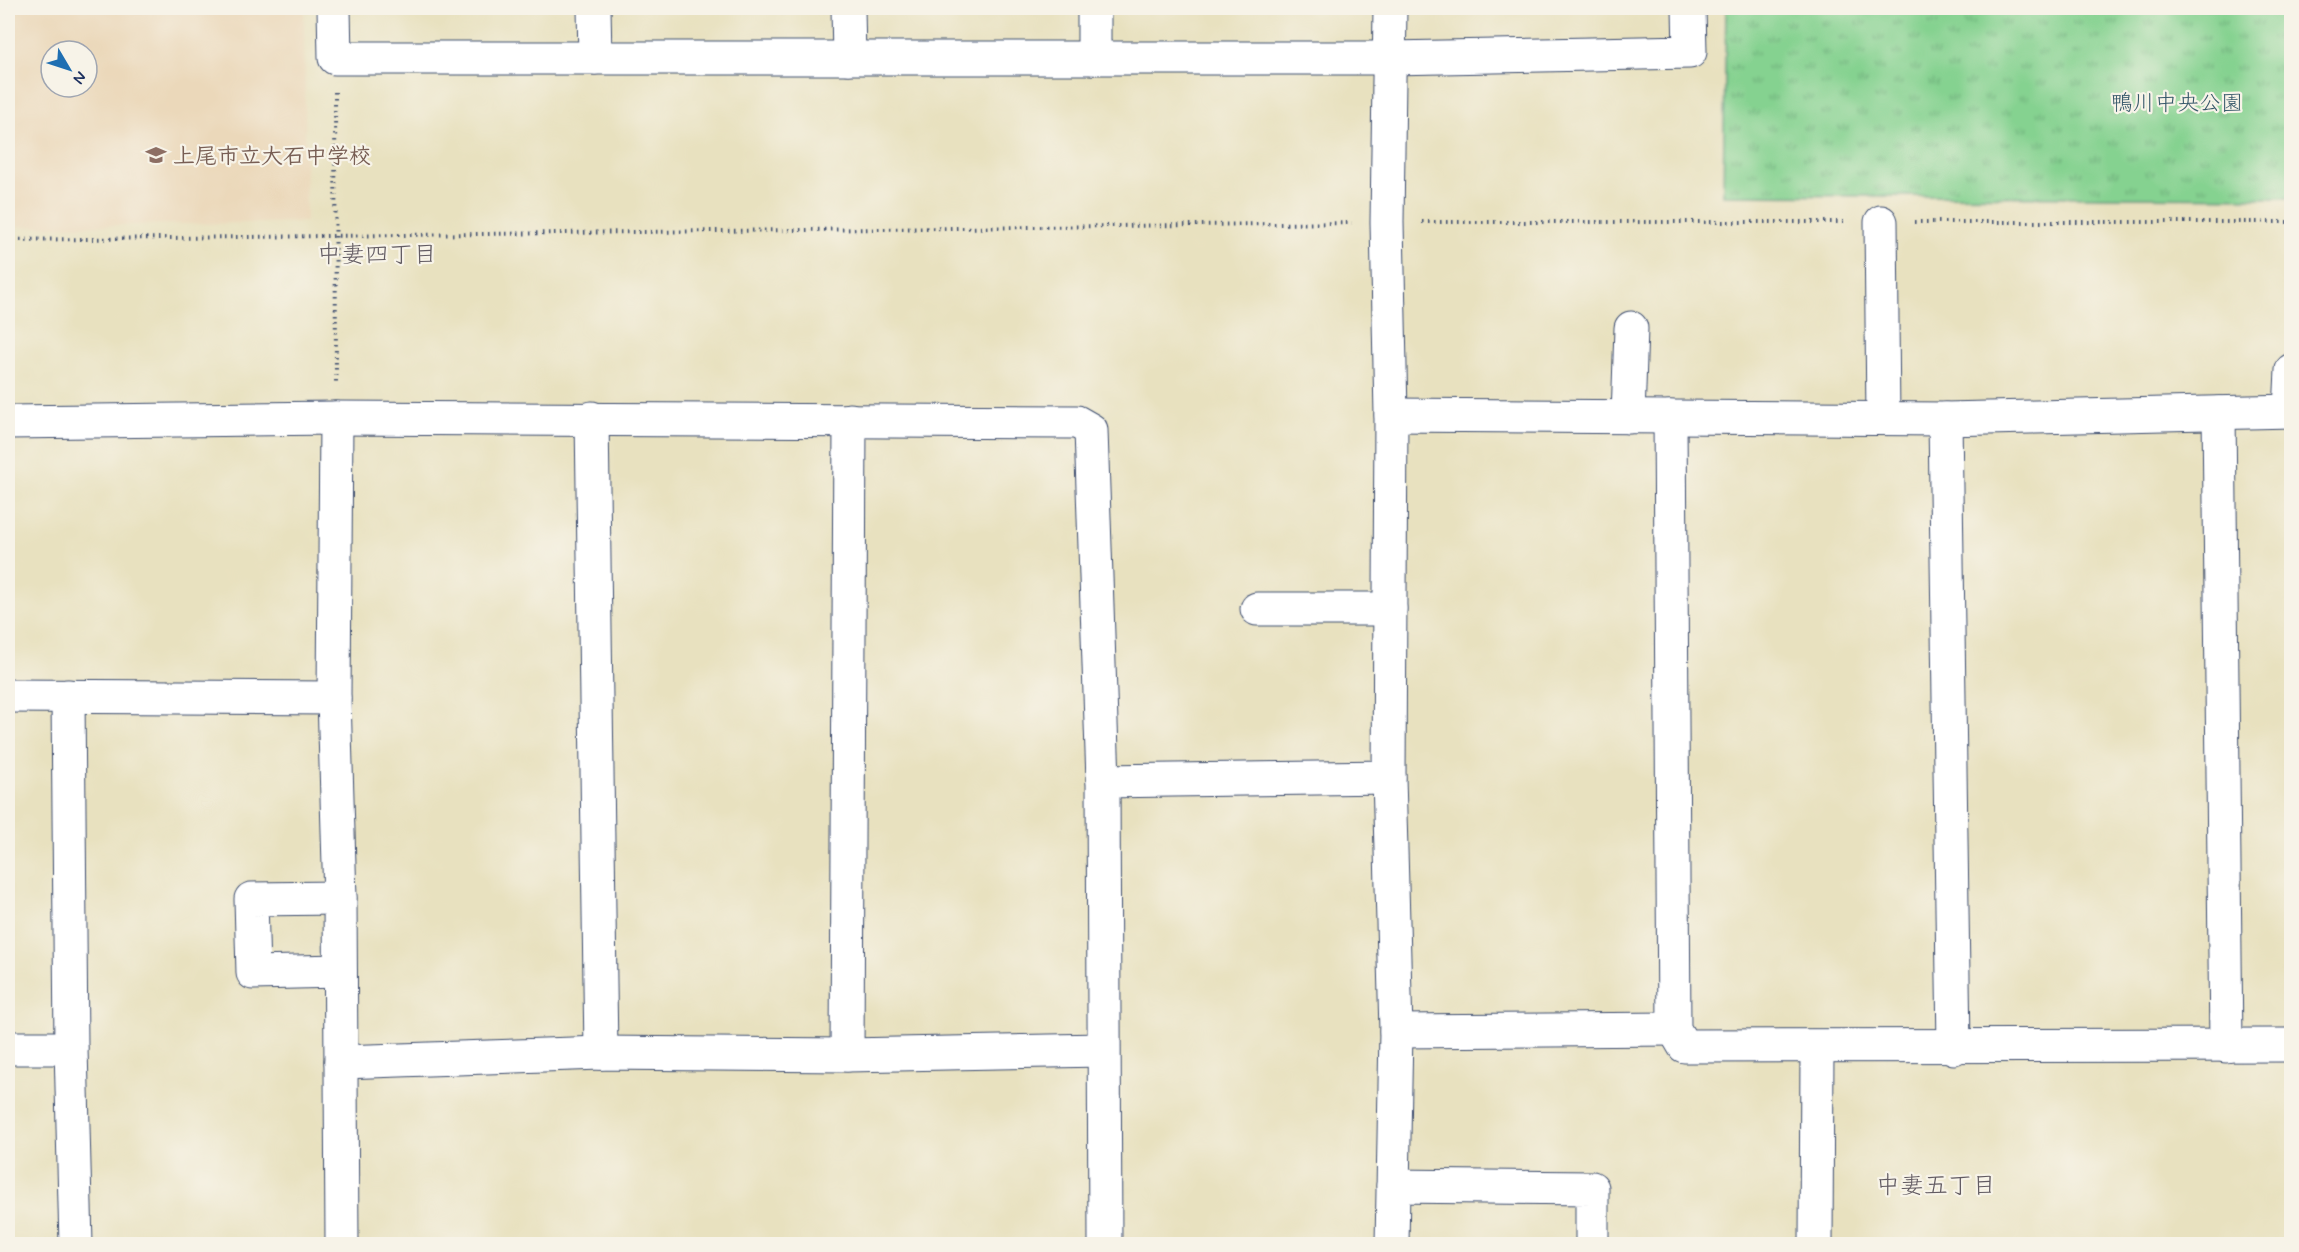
<svg xmlns="http://www.w3.org/2000/svg" width="2299" height="1252" font-family="Mynerve,'Klee One',sans-serif">
<style>
.built{fill:#ebd8ba;fill-rule:evenodd}
.park{fill:url(#park-tufts);stroke:#508077;stroke-width:1.5}
.lines{fill:none;stroke-linecap:round;stroke-linejoin:round}
.minor-casing{stroke:#3a4a6d;stroke-width:35}
.path{stroke:#3a4a6d;stroke-width:4;stroke-dasharray:1.5 4.5;stroke-linecap:butt}
.minor{stroke:#fff;stroke-width:33}
.labels{text-anchor:middle;stroke-width:4.5;stroke-linejoin:round;paint-order:stroke}
.park-label{font-size:22px;fill:#36586a;stroke:#f7f3e8}
.education-label{font-size:22px;font-weight:bold;fill:#785e54;stroke:#f7f3e8;text-anchor:start}
.neighbourhood-label{font-size:24px;fill:#625b62;stroke:#f7f3e8}
</style>
<defs>
<pattern id="park-tufts" width="24" height="20" patternUnits="userSpaceOnUse" patternTransform="scale(1.5)"><rect width="24" height="20" fill="#85d290"/><path d="M3 7l-1-3M5 7V3M7 7l1-3M15 17l-1-3M17 17v-4M19 17l1-3" fill="none" stroke="#6cab79"/></pattern>
</defs>
<rect width="100%" height="100%" fill="#f7f3e8"/>
<filter id="ink" filterUnits="userSpaceOnUse"><feTurbulence type="fractalNoise" baseFrequency=".0167" numOctaves="2"/><feDisplacementMap in="SourceGraphic" scale="12" xChannelSelector="R" yChannelSelector="G"/><feConvolveMatrix kernelMatrix="1 2 1 2 8 2 1 2 1" color-interpolation-filters="sRGB"/></filter>
<filter id="wash" filterUnits="userSpaceOnUse"><feTurbulence type="fractalNoise" baseFrequency=".008" numOctaves="4" result="noise"/><feDisplacementMap in="SourceGraphic" scale="24" xChannelSelector="R" yChannelSelector="G"/><feGaussianBlur stdDeviation="1.35" result="paint"/><feColorMatrix in="noise" values="0 0 0 0 0 0 0 0 0 0 0 0 0 0 0 0 0 1.4 0 .05"/><feComposite in="paint" operator="in"/></filter>
<g filter="url(#wash)">
<rect width="100%" height="100%" fill="#e8e1bf"/>
<path class="built" d="M8 8H304L306 222 8 227ZM51 51H87V87H51Z"/>
<path class="park" d="M1726 8H2291V198L1723 195Z"/>
</g>
<g filter="url(#ink)">
<g class="lines">
<g class="minor-casing">
<g id="minor">
<path d="M334 8 335 58H1391L1690 52 1689 8"/>
<path d="M594 8 595 58"/>
<path d="M848 8 849 58"/>
<path d="M1094 8V58"/>
<path d="M1390 8 1387 222 1391 415 1389 777 1396 1031 1392 1244"/>
<path d="M1881 222 1883 418"/>
<path d="M2290 411 2292 370"/>
<path d="M2219 413 2226 1046"/>
<path d="M1391 415 1945 419 2292 411"/>
<path d="M1628 417 1631 328"/>
<path d="M1670 417 1674 1029 1684 1046 2292 1045"/>
<path d="M336 418 334 698 340 898 342 1244"/>
<path d="M592 418 601 1053"/>
<path d="M1945 419 1954 1048"/>
<path d="M8 422 336 418 1077 422 1091 430 1103 781 1105 1244"/>
<path d="M1257 609H1390"/>
<path d="M8 696 334 698"/>
<path d="M68 696 71 1048 76 1244"/>
<path d="M1103 781 1389 777"/>
<path d="M340 898 251 899 253 973 340 971"/>
<path d="M1396 1031 1674 1029"/>
<path d="M8 1048H71"/>
<path d="M847 1055 850 420"/>
<path d="M341 1062 601 1053 847 1055 1103 1050"/>
<path d="M1393 1186 1592 1188V1244"/>
<path d="M1816 1244 1817 1048"/>
</g>
</g>
<g class="path">
<path d="M335 92 336 384"/>
<path d="M1422 222H1847"/>
<path d="M1914 222H2292"/>
<path d="M8 240 1352 223"/>
</g>
<use href="#minor" class="minor"/>
</g>
</g>
<defs>
<g id="school-bare" transform="scale(1.62)"><path d="M0-5L7-2L0 1L-7-2ZM-4 1L0 2.5L4 1V4Q0 6-4 4Z" fill="#8d6e63" stroke="#f7f3e8" stroke-width="2.5" paint-order="stroke"/></g>
</defs>
<g fill-rule="evenodd">
<use href="#school-bare" x="156" y="155"/>
</g>
<g class="labels">
<g class="park-label">
<text x="2177" y="110">鴨川中央公園</text>
</g>
<g class="education-label">
<text x="173" y="163">上尾市立大石中学校</text>
</g>
<g class="neighbourhood-label">
<text x="377" y="262">中妻四丁目</text>
<text x="1936" y="1193">中妻五丁目</text>
</g>
</g>
<rect width="2299" height="1252" fill="none" stroke="#f7f3e8" stroke-width="30"/>
<g transform="translate(69 69) rotate(129)"><circle r="28" fill="#f7f3e8" stroke="#9fa5b1" stroke-width="1.5"/>
<path d="M0-4.5L10 22L0 15L-10 22Z" fill="#1f6fb2"/>
<text y="-9" font-size="16" font-weight="bold" text-anchor="middle" fill="#1b2f5e">N</text>
</g>
</svg>
